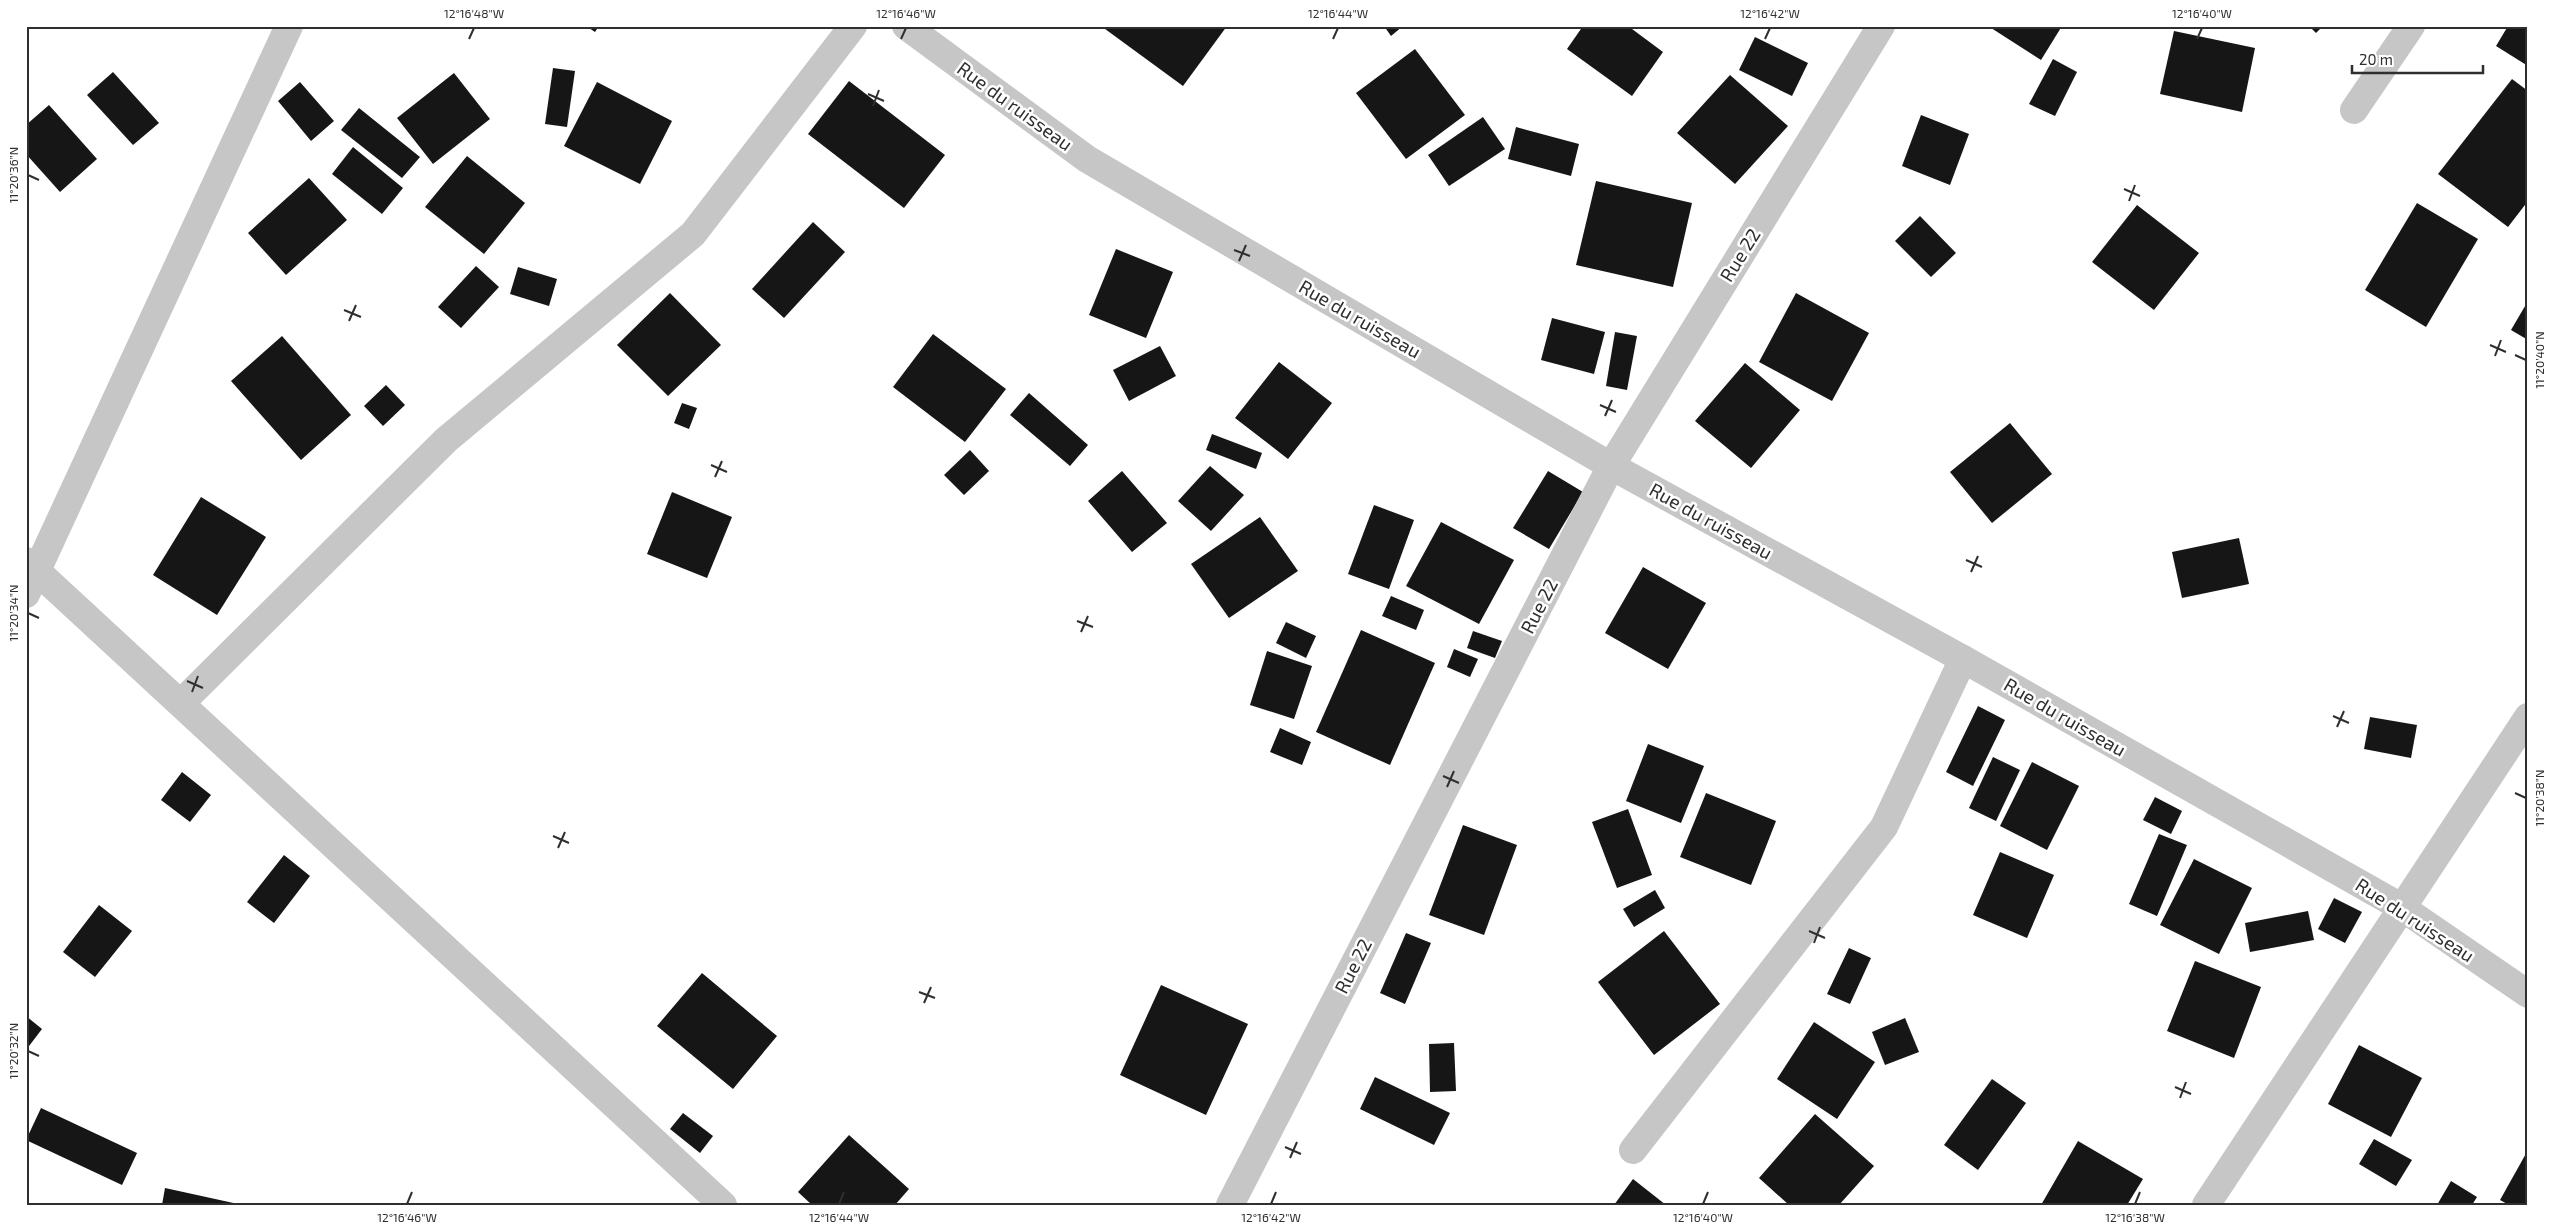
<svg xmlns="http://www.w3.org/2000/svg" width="2554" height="1231" font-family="'Exo 2',sans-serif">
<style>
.building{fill:#161616}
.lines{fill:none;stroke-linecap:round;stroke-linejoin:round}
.minor{stroke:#c6c6c6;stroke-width:28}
.ticks{fill:none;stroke:#2f2f2f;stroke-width:2}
.labels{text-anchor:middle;stroke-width:5;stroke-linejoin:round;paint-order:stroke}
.street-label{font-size:19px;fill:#2f2f2f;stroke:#fff}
.neatline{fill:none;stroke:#2f2f2f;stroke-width:2}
.ticks-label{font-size:12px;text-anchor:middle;fill:#2f2f2f}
</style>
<rect width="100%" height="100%" fill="#fff"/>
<g class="building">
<path d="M586 26H599L595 32Z"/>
<path d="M1101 26H1227L1183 86Z"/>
<path d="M1384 26H1403L1391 36Z"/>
<path d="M1583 26H1628L1663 52 1632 96 1567 49Z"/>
<path d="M1988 26H2062L2041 60Z"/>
<path d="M2309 26H2323L2316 33Z"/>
<path d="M2508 26H2528V66L2496 46Z"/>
<path d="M2174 31 2255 48 2242 112 2160 94Z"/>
<path d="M1755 37 1808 63 1792 96 1739 70Z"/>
<path d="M1415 49 1465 115 1406 159 1356 93Z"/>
<path d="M2053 59 2077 72 2055 116 2029 104Z"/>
<path d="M553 68 575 71 567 127 545 124Z"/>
<path d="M113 72 159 123 133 145 87 95Z"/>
<path d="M454 73 490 119 433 164 397 118Z"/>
<path d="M1730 75 1788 126 1735 184 1677 133Z"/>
<path d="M2512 79 2528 91V201L2508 227 2438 174Z"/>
<path d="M849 81 945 155 904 208 808 134Z"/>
<path d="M300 82 334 121 311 141 278 101Z"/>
<path d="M597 82 672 121 640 184 564 146Z"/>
<path d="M49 105 97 159 60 192 26 154V125Z"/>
<path d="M359 108 420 157 402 178 341 130Z"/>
<path d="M1921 115 1969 134 1950 185 1902 166Z"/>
<path d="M1483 117 1505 149 1449 186 1428 155Z"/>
<path d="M1516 127 1579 144 1571 176 1508 159Z"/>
<path d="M353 147 403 188 382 214 332 174Z"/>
<path d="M467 156 525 203 484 254 425 207Z"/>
<path d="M309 178 347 220 286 275 248 233Z"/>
<path d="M1596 181 1692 203 1673 287 1576 265Z"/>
<path d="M2417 203 2478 239 2426 327 2365 290Z"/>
<path d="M2137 205 2199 253 2154 310 2092 262Z"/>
<path d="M1920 216 1956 253 1931 277 1895 241Z"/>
<path d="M813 222 845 252 784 318 752 289Z"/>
<path d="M1116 249 1173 272 1146 338 1089 315Z"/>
<path d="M476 266 499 287 461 328 438 307Z"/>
<path d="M518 267 557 279 549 306 510 294Z"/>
<path d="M670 293 721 345 668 396 617 345Z"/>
<path d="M1796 293 1869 333 1832 401 1759 362Z"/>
<path d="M2528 301V340L2511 330Z"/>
<path d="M1552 318 1605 332 1594 374 1541 360Z"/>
<path d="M1615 332 1637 336 1627 390 1606 386Z"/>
<path d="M933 334 1006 389 965 442 893 387Z"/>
<path d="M282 336 351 415 301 460 231 381Z"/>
<path d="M1160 346 1176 376 1129 401 1113 370Z"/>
<path d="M1279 362 1332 403 1288 459 1235 418Z"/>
<path d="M1745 363 1800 410 1751 468 1695 421Z"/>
<path d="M386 385 405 405 383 426 364 406Z"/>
<path d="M1029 393 1088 445 1070 466 1010 415Z"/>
<path d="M682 403 697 408 689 429 674 423Z"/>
<path d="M2010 423 2052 474 1992 523 1950 472Z"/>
<path d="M1212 434 1262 453 1256 469 1206 450Z"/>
<path d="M970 450 989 471 964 495 944 475Z"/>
<path d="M1210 466 1244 495 1211 531 1178 501Z"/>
<path d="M1122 471 1167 523 1132 552 1088 501Z"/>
<path d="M1548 471 1583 492 1549 549 1513 528Z"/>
<path d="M672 492 732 517 707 578 647 554Z"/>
<path d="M201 497 266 537 217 615 153 575Z"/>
<path d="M1374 505 1414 520 1389 589 1348 574Z"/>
<path d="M1260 517 1298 571 1229 618 1191 564Z"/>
<path d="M1441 522 1514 560 1479 624 1406 586Z"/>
<path d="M2239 538 2249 584 2182 598 2172 552Z"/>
<path d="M1643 567 1706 603 1668 669 1605 633Z"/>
<path d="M1391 596 1424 610 1416 630 1382 616Z"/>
<path d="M1286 622 1316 636 1306 658 1276 643Z"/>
<path d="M1361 630 1435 663 1390 765 1316 732Z"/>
<path d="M1473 631 1502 641 1495 658 1467 648Z"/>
<path d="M1454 649 1478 659 1470 677 1447 667Z"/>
<path d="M1267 651 1312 666 1294 719 1250 705Z"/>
<path d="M1978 706 2005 720 1973 786 1946 772Z"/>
<path d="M2370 717 2417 725 2411 758 2364 749Z"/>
<path d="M1280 728 1311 742 1302 765 1270 752Z"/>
<path d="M1648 744 1704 766 1681 823 1626 801Z"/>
<path d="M1993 757 2020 770 1996 821 1969 808Z"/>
<path d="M2032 762 2079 786 2047 850 2000 826Z"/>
<path d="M182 772 211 795 190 822 161 800Z"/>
<path d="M1706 793 1776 821 1751 885 1680 857Z"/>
<path d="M2155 797 2182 811 2171 834 2143 820Z"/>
<path d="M1628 809 1652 875 1617 888 1592 822Z"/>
<path d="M1463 825 1517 845 1484 935 1429 915Z"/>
<path d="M2159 834 2187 845 2157 916 2129 904Z"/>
<path d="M2000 852 2054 875 2027 938 1973 915Z"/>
<path d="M284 855 310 876 274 923 247 902Z"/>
<path d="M2194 859 2252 888 2219 954 2160 925Z"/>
<path d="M1655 890 1665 908 1634 927 1623 909Z"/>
<path d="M2334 898 2362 912 2345 943 2318 929Z"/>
<path d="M99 905 132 931 95 977 63 952Z"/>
<path d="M2308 911 2314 940 2250 952 2245 923Z"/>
<path d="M1664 931 1720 1004 1654 1055 1598 982Z"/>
<path d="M1406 933 1431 943 1405 1004 1380 993Z"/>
<path d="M1849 948 1871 958 1850 1004 1827 994Z"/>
<path d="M2195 961 2261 987 2234 1058 2167 1031Z"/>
<path d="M702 973 777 1036 733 1089 657 1026Z"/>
<path d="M1161 985 1248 1024 1206 1115 1120 1075Z"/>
<path d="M26 1016 42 1029 26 1050Z"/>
<path d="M1905 1018 1919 1052 1885 1065 1872 1032Z"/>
<path d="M1814 1022 1875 1062 1837 1119 1777 1079Z"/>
<path d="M1454 1043 1456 1091 1430 1092 1429 1044Z"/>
<path d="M2359 1045 2422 1078 2391 1137 2328 1104Z"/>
<path d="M1375 1077 1450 1113 1434 1145 1360 1109Z"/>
<path d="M1992 1079 2026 1103 1978 1170 1944 1145Z"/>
<path d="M41 1108 137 1153 122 1185 26 1140Z"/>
<path d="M683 1113 713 1136 700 1153 670 1129Z"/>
<path d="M1815 1114 1874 1166 1839 1205H1789L1759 1178Z"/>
<path d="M849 1135 909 1189 895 1205H812L798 1192Z"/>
<path d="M2374 1139 2412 1160 2396 1186 2359 1164Z"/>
<path d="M2078 1141 2143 1179 2127 1205H2041Z"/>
<path d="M2528 1150V1205H2509L2500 1200Z"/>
<path d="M1633 1179 1666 1205H1614Z"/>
<path d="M2451 1181 2477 1197 2472 1205H2437Z"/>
<path d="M165 1188 238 1204V1205H162Z"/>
</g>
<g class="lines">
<g class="minor">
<path d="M906 26 1087 159 1611 466 1963 659 2401 907 2528 994"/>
<path d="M2354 110 2411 26"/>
<path d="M26 561 723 1205"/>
<path d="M26 594 289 26"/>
<path d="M181 703 446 440 693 234 853 26"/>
<path d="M1633 1150 1884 827 1963 659"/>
<path d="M1230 1205 1611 466 1881 26"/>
<path d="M2206 1205 2528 717"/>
</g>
</g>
<path class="ticks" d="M469 39 474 28M901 39 906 28M1333 39 1338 28M1765 39 1770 28M2197 39 2202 28M868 94 884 101M873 106 879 90M28 175 39 180M2124 189 2140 196M2129 201 2135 185M1234 250 1250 256M1239 261 1246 245M344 310 361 317M349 321 356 305M2490 345 2506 352M2515 355 2526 360M2495 356 2501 340M1600 405 1616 412M1605 416 1612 400M711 465 727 472M715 477 722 461M1966 560 1982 567M1971 572 1978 556M28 613 39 618M1077 621 1093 627M1081 632 1088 616M187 681 203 688M192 692 198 676M2333 716 2349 723M2337 727 2344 711M1443 776 1459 783M1447 787 1454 771M2515 793 2526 798M553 836 569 843M558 848 565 832M1809 931 1825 938M1814 943 1820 927M919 992 935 998M924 1003 931 987M28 1051 39 1056M2175 1087 2191 1094M2180 1098 2186 1082M1285 1147 1301 1154M1290 1158 1297 1142M407 1204 412 1192M839 1204 844 1192M1271 1204 1276 1192M1703 1204 1708 1192M2135 1204 2140 1192"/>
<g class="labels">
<g class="street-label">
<text transform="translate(1015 106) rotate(36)" y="7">Rue du ruisseau</text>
<text transform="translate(1740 255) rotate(-58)" y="7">Rue 22</text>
<text transform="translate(1360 319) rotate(30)" y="7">Rue du ruisseau</text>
<text transform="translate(1711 521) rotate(29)" y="7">Rue du ruisseau</text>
<text transform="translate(1539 606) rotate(-63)" y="7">Rue 22</text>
<text transform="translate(2065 717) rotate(30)" y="7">Rue du ruisseau</text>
<text transform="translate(2415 920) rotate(33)" y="7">Rue du ruisseau</text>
<text transform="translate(1353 966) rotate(-63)" y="7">Rue 22</text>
</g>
</g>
<rect width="2554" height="1231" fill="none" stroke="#ffffff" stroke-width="55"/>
<path d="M2352 65v8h131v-8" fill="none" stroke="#2f2f2f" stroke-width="2.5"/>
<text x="2359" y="65" font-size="15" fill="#2f2f2f" stroke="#ffffff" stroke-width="4" paint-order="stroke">20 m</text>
<rect x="28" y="28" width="2498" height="1176" class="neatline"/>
<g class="ticks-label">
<text x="474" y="18">12°16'48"W</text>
<text x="906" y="18">12°16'46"W</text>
<text x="1338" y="18">12°16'44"W</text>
<text x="1770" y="18">12°16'42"W</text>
<text x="2202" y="18">12°16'40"W</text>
<text transform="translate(14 175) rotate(-90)" y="4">11°20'36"N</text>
<text transform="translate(2540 360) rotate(-90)" y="4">11°20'40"N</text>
<text transform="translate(14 613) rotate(-90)" y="4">11°20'34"N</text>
<text transform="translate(2540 798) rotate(-90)" y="4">11°20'38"N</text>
<text transform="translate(14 1051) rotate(-90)" y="4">11°20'32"N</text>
<text x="407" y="1222">12°16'46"W</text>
<text x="839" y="1222">12°16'44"W</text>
<text x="1271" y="1222">12°16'42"W</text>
<text x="1703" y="1222">12°16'40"W</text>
<text x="2135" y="1222">12°16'38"W</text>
</g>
</svg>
